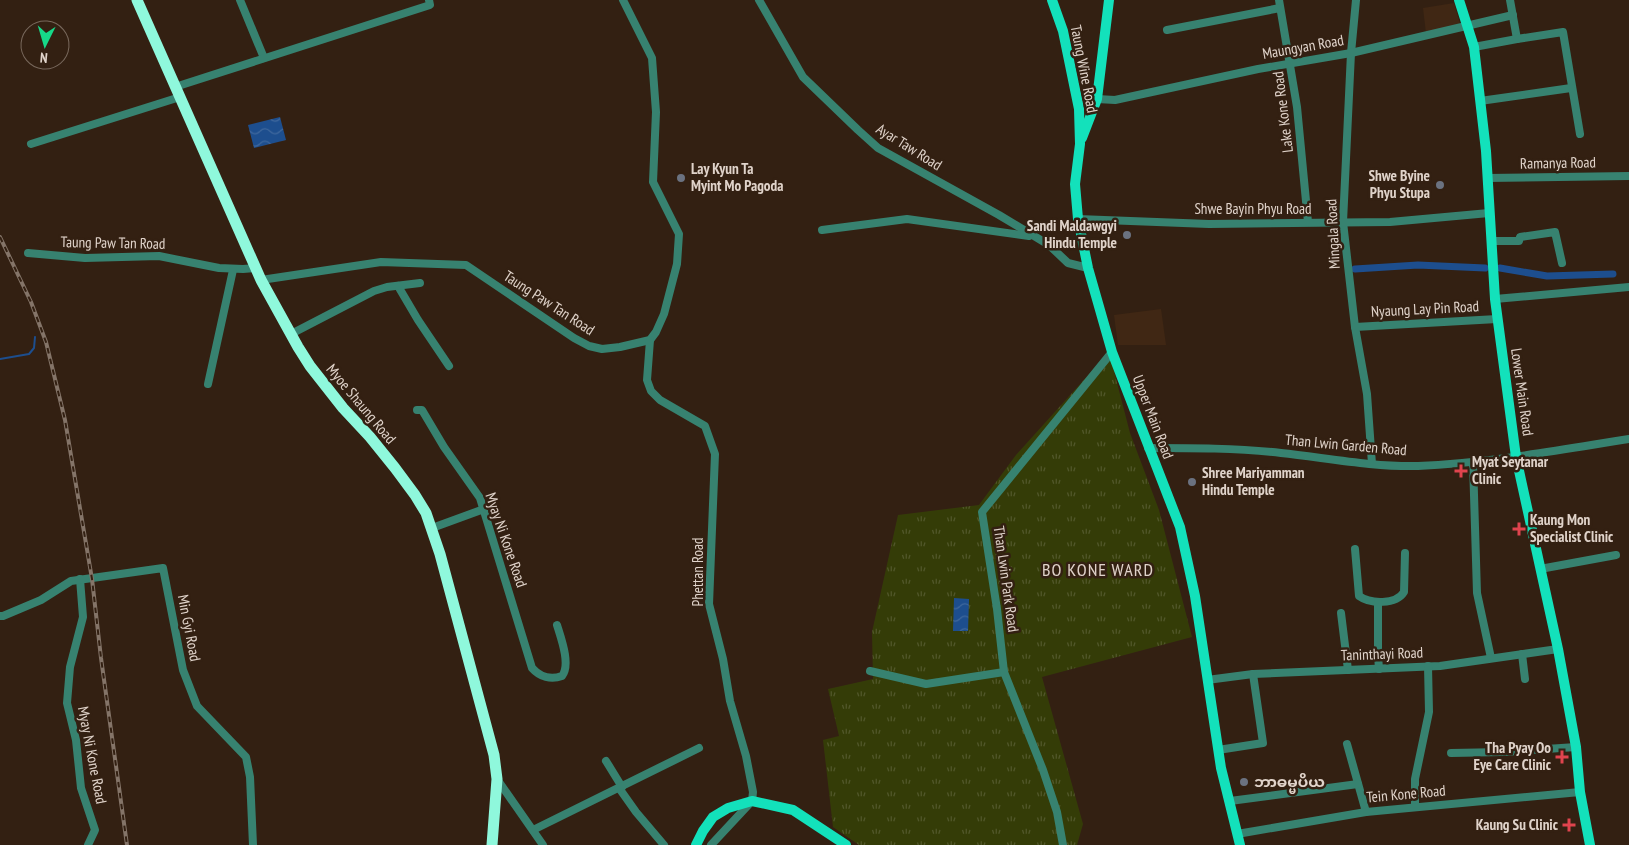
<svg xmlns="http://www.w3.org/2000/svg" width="1629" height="845" font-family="'PT Sans Narrow','Noto Sans Myanmar',sans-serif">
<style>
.built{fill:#402714}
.park{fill:url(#park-tufts)}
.water{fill:url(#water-waves)}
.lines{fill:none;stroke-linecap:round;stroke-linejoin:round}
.stream{stroke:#1d4e8e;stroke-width:2}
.canal{stroke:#1d4e8e;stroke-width:7}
.minor{stroke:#378270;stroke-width:8}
.major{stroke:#13e1bb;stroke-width:10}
.highway{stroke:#8ff8dc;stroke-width:11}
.rail-casing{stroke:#847468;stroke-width:4}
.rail{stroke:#332012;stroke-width:2;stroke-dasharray:5.5;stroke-linecap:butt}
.worship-dot{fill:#6b7280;stroke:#332012;stroke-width:2}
.health-dot{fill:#e0444e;stroke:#332012;stroke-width:2}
.labels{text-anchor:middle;stroke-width:5;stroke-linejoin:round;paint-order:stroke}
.street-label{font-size:15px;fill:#e0d3ca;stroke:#332012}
.poi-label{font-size:15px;font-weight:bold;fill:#e0d3ca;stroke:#332012;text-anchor:start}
.quarter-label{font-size:18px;letter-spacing:1px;fill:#e0d3ca;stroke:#332012}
</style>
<defs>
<pattern id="park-tufts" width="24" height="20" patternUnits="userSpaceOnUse" patternTransform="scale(1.25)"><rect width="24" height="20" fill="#343c07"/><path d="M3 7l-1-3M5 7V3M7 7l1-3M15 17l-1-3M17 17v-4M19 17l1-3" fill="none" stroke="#51572a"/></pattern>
<pattern id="water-waves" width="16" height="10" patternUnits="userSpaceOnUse" patternTransform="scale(1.25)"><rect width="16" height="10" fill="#1d4e8e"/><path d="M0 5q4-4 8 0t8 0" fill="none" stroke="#3e679d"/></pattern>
</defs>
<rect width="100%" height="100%" fill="#332012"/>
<g class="built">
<path d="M1454 3 1460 24 1426 33 1423 8Z"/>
<path d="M1161 309 1166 345H1118L1114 315Z"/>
</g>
<path class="park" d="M1109 352 1130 433 1159 510 1192 637 1042 677 1083 824 1077 845H859L833 827 823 740 839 736 828 689 873 679 872 632 898 515 979 505 1016 455Z"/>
<g class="water">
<path d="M280 117 286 140 254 148 248 125Z"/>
<path d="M954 598 969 599 968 631H953Z"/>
</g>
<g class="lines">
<path class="stream" d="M0 359 29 354 34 348 35 337"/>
<g class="canal">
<path d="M1500 268 1547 276 1613 274"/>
<path d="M1355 269 1418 265 1485 268"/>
</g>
<g class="minor">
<path d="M240 0 264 58"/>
<path d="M759 0 803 77 858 130 878 148 999 215 1049 245 1068 263 1088 268"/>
<path d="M1279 0 1297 107 1308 222"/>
<path d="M1356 0 1351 53 1343 222 1355 327 1367 394 1372 464"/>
<path d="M1510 0 1517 39"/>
<path d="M1167 30 1280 8"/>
<path d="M1474 47 1517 39 1563 32 1580 134"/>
<path d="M175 87 430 5 429 0"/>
<path d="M1097 99 1115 100 1258 69 1351 53 1513 15"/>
<path d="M1480 101 1571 88"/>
<path d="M31 144 180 97"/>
<path d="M1487 178 1629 176"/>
<path d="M1078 219 1209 224 1390 222 1489 213"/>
<path d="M822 230 907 219 1029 236"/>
<path d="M1491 241H1519L1520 237 1555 232 1562 263"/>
<path d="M28 253 85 258 159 256 219 268 243 269 255 268"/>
<path d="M261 280 381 262 466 265 574 338 589 346 602 349 620 347 650 340 656 332 664 314 677 264 679 234 653 182 656 112 652 58 623 0"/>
<path d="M398 286 418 320 449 366"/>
<path d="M1495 299 1629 287"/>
<path d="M1355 327 1497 319"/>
<path d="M291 334 374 291 387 287 420 283"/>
<path d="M650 340 647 380 651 391 660 400 705 426 715 454 709 604 723 659 730 701 746 756 753 792 752 801 711 845"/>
<path d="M208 384 233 270"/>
<path d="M417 410H422L444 447 480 498 532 668C540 677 551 680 562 676 571 665 561 638 557 625"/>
<path d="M1148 448C1192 448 1237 448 1281 453 1327 458 1372 467 1418 466 1489 463 1559 450 1629 439"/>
<path d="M1473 462 1477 593 1491 658"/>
<path d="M432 528 484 509"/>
<path d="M1355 549 1359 596C1370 604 1396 605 1404 592L1405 553"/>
<path d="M1540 569 1616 555"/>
<path d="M80 579 83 617 70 667 67 703 76 740 81 788 95 830 88 845"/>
<path d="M1378 602V655L1379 669"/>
<path d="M1341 613 1348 670"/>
<path d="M0 616H3L41 600 71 581 163 568 183 670 197 706 246 757 250 777 253 845"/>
<path d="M1522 654 1525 679"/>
<path d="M870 671 926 684 1004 672"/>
<path d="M1207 680 1253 674 1440 666 1558 649"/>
<path d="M1347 744 1366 812"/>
<path d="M1218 750 1263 743 1253 674"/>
<path d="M1451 753 1504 752 1576 747"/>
<path d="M606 761 622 787"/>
<path d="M497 779 543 845"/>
<path d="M619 788 636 812 664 845"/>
<path d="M1230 801 1358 784"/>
<path d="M1415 807V779L1429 712 1428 666"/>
<path d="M533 830 699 748"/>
<path d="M1237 834 1366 812 1580 792"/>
<path d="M1063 845 1057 812 1043 770 1004 672 997 609 982 512 1112 352"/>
</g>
<g class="major">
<path d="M1052 0 1063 31 1079 109 1080 144 1075 184 1078 219 1088 268 1112 352 1180 527 1195 596 1221 768 1240 845"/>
<path d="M1459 0 1474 47 1486 151 1495 299 1516 457 1558 649 1576 747 1580 792 1590 845"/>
<path d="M1082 138 1097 99 1109 0"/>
<path d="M696 845 703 831 713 817 728 808 752 801 793 810 846 845"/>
</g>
<path class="highway" d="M137 0 261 280 298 347 310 366 343 408 370 437 395 468 415 495 426 513 440 554 494 755 497 779 492 845"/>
<g class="rail-casing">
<path id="rail" d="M0 237 31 302 46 342 65 420 92 579 101 658 127 845"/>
</g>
<use href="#rail" class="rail"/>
</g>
<g class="worship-dot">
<circle cx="681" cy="178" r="5"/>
<circle cx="1440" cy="185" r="5"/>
<circle cx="1127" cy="235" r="5"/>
<circle cx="1192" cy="482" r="5"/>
<circle cx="1244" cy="782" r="5"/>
</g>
<g class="health-dot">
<path d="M1458.5 463.5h5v5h5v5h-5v5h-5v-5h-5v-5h5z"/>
<path d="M1516.5 521.5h5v5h5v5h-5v5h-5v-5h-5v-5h5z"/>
<path d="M1559.5 749.5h5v5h5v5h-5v5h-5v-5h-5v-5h5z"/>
<path d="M1566.5 817.5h5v5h5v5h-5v5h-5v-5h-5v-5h5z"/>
</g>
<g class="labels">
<g class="street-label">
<text transform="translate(1303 47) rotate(-10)" y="5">Maungyan Road</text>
<text transform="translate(1084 69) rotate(79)" y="5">Taung Wine Road</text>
<text transform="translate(1283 112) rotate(-97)" y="5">Lake Kone Road</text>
<text transform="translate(909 147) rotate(32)" y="5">Ayar Taw Road</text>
<text transform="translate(1558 163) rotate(-1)" y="5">Ramanya Road</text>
<text x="1253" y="214">Shwe Bayin Phyu Road</text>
<text transform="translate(1333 234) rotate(-93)" y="5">Mingala Road</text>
<text transform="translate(113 243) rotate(1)" y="5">Taung Paw Tan Road</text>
<text transform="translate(549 303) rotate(33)" y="5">Taung Paw Tan Road</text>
<text transform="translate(1425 309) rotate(-3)" y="5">Nyaung Lay Pin Road</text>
<text transform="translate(1522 392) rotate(82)" y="5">Lower Main Road</text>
<text transform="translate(361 404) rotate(50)" y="5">Myoe Shaung Road</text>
<text transform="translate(1153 417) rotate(69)" y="5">Upper Main Road</text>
<text transform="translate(1346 445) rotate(5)" y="5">Than Lwin Garden Road</text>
<text transform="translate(506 540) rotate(71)" y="5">Myay Ni Kone Road</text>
<text transform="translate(698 572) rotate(-90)" y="5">Phettan Road</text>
<text transform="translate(1006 579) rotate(82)" y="5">Than Lwin Park Road</text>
<text transform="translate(189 628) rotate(79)" y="5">Min Gyi Road</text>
<text transform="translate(1382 654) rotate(-2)" y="5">Taninthayi Road</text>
<text transform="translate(92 755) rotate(79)" y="5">Myay Ni Kone Road</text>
<text transform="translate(1406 794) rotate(-5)" y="5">Tein Kone Road</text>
</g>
<g class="poi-label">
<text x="691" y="174">Lay Kyun Ta<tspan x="691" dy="17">Myint Mo Pagoda</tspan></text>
<text x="1430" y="181" text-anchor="end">Shwe Byine<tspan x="1430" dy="17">Phyu Stupa</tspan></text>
<text x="1117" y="231" text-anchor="end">Sandi Maldawgyi<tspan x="1117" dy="17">Hindu Temple</tspan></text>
<text x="1472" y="467">Myat Seytanar<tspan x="1472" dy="17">Clinic</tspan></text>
<text x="1202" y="478">Shree Mariyamman<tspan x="1202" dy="17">Hindu Temple</tspan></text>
<text x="1530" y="525">Kaung Mon<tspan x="1530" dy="17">Specialist Clinic</tspan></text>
<text x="1551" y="753" text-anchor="end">Tha Pyay Oo<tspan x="1551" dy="17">Eye Care Clinic</tspan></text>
<text x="1254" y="787">ဘာဓမ္မပိယ</text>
<text x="1558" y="830" text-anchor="end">Kaung Su Clinic</text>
</g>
<g class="quarter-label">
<text x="1098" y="576">BO KONE WARD</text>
</g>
</g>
<g transform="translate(45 45) rotate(185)"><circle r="24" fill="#332012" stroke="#78685c"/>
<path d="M0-4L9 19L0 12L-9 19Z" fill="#16d989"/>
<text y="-8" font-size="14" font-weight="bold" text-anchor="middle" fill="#e0d3ca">N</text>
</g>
</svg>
